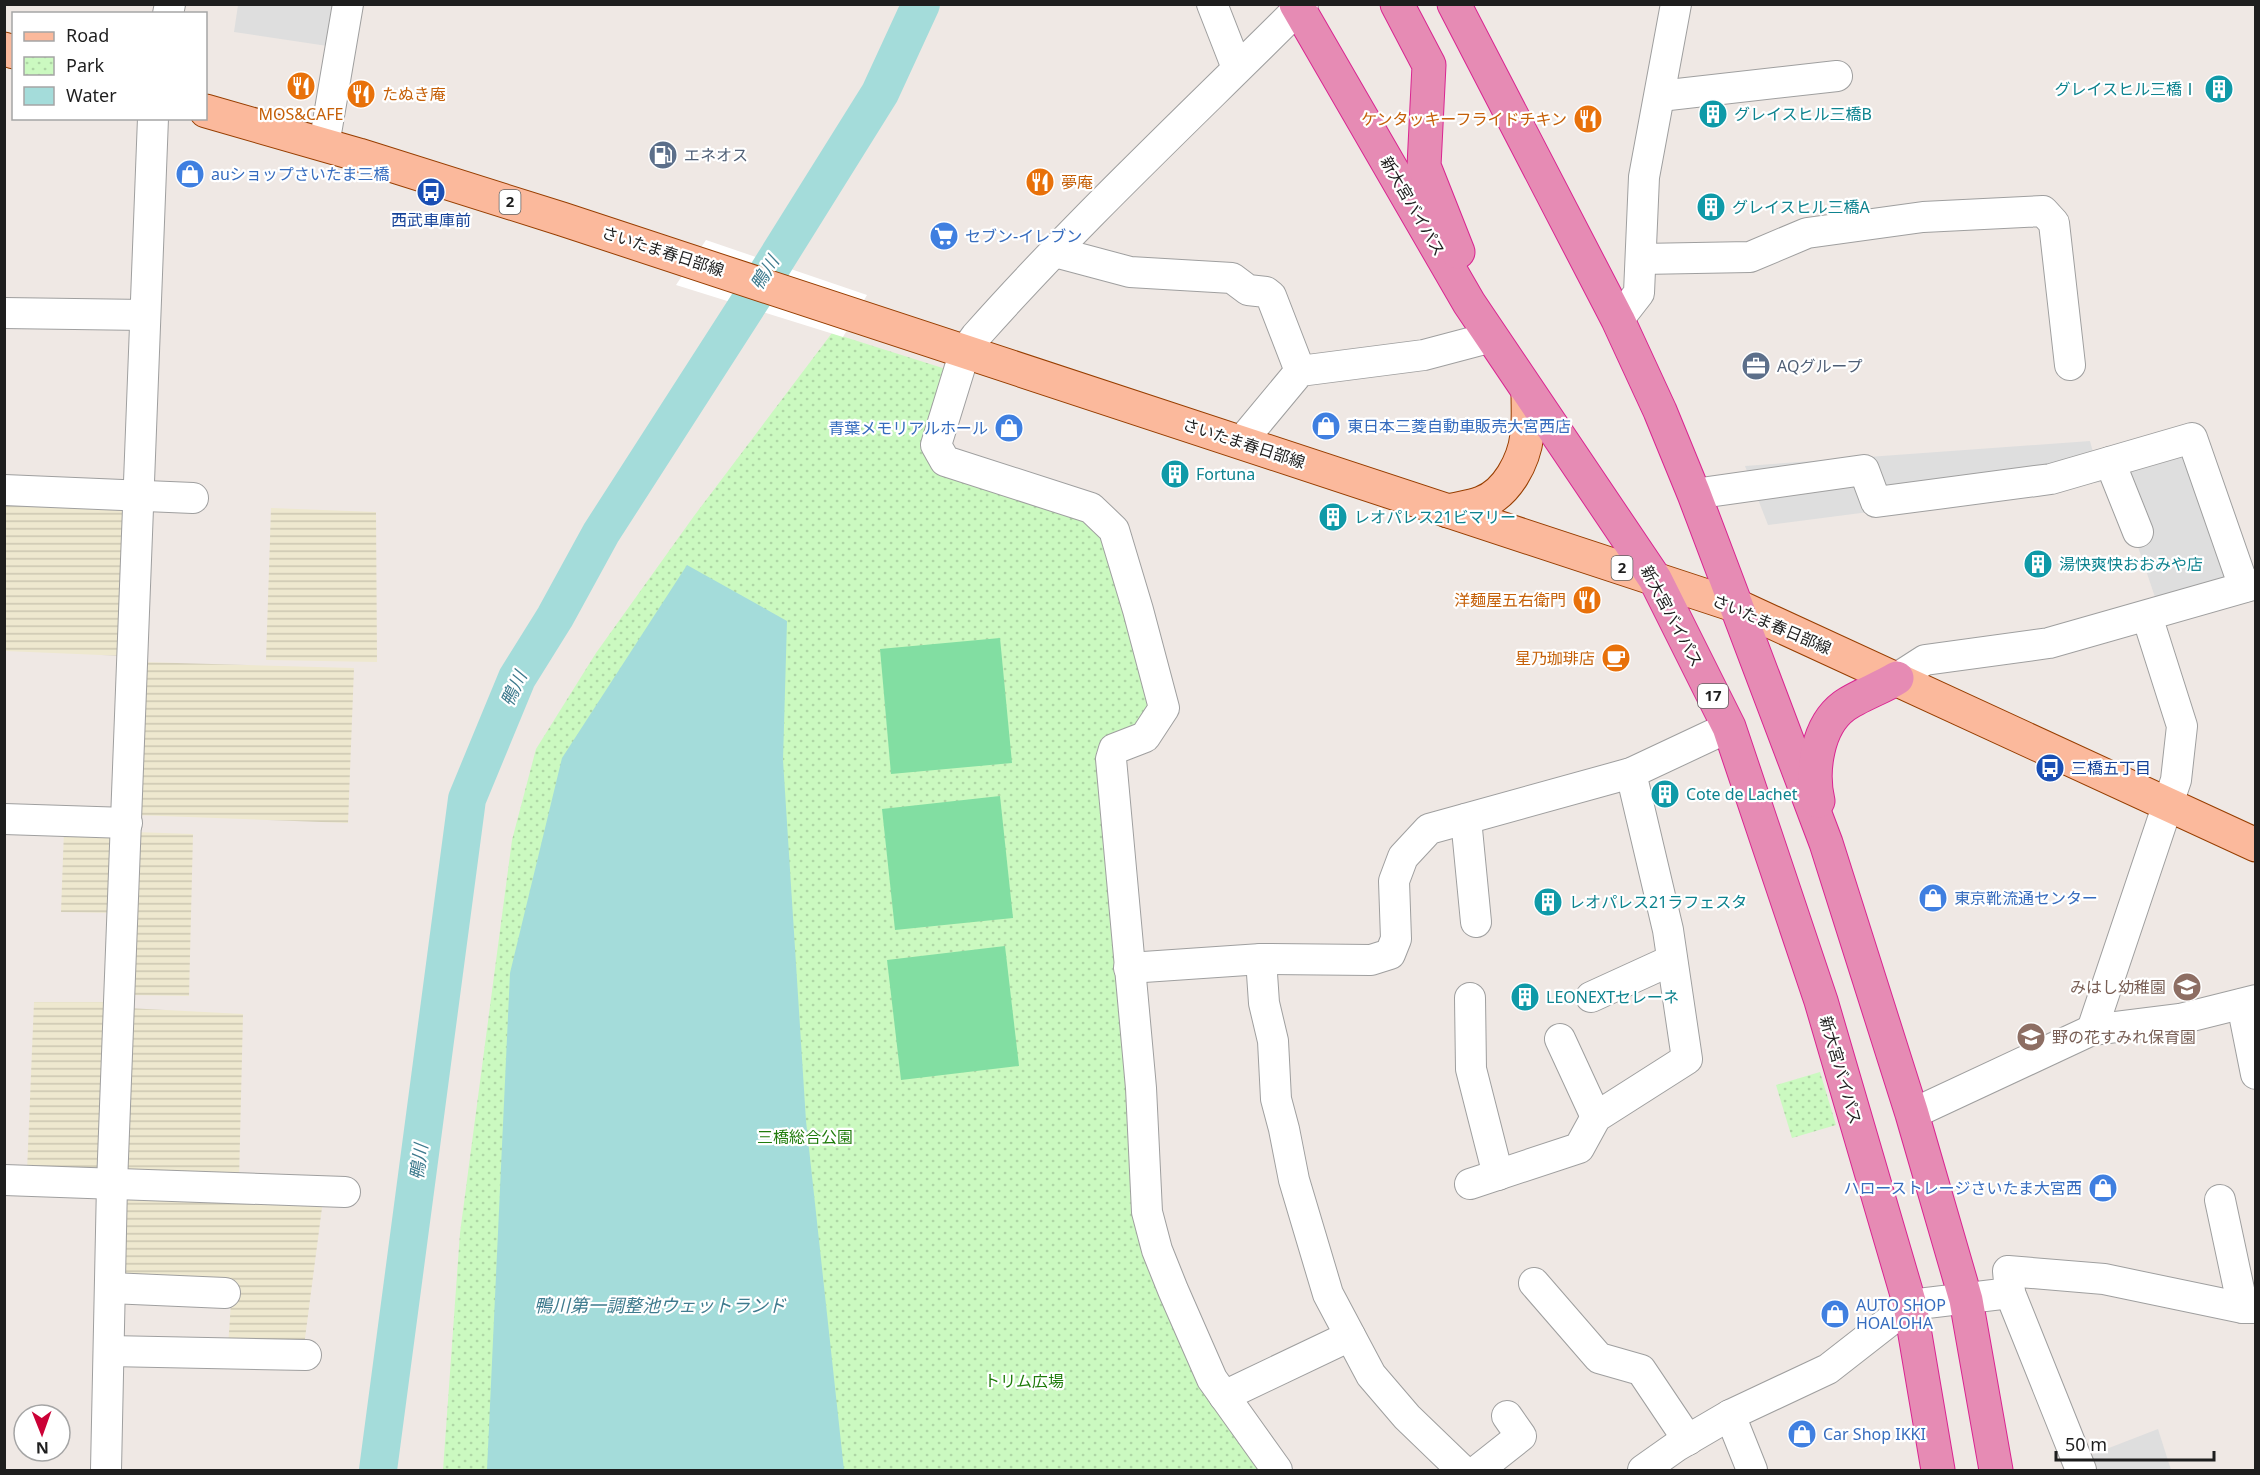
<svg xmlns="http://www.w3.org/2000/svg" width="2260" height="1475" font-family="'Noto Sans','Noto Sans JP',sans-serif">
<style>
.farmland{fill:url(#farmland-rules)}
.park{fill:url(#park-dots)}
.pitch{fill:#82dea2}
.parking{fill:#dedede}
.water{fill:#a4dcda}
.pier{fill:#fff}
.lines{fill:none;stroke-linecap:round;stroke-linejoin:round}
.river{stroke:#a4dcda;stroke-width:38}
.minor-casing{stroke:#9f9f9f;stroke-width:32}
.major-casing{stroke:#973e01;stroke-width:35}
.highway-casing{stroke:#d92591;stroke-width:35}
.minor{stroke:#fff;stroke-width:30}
.major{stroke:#fbb99c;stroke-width:33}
.highway{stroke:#e68bb4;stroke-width:33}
.labels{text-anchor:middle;stroke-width:4.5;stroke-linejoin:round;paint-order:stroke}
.shield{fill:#fff;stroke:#626262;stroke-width:1.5}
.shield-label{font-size:15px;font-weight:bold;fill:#1e1e1e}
.culture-label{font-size:16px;fill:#0d838f;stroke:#fff;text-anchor:start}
.food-label{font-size:16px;fill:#c56008;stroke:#fff;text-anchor:end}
.service-label{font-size:16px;fill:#4e5e75;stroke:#fff;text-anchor:start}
.shop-label{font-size:16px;fill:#366cbe;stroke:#fff;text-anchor:start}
.street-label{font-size:16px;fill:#1e1e1e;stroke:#fff}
.transit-label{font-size:16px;fill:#164399;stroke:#fff}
.education-label{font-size:16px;fill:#785e54;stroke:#fff;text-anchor:end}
.park-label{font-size:16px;fill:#207c0c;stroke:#fff}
.water-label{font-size:18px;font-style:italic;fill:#3f7b8e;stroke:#fff}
</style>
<defs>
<pattern id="farmland-rules" width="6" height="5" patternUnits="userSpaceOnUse" patternTransform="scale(1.5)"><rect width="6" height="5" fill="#eee8cf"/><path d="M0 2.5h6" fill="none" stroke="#ccc7b1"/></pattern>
<pattern id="park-dots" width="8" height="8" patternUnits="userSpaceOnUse" patternTransform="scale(1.5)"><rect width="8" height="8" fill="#cbf9c0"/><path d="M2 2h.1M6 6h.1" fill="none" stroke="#aed5a5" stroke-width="1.8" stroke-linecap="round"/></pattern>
</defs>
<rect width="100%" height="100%" fill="#efe8e4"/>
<g class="farmland">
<path d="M5 499 130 502 125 656 5 651Z"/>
<path d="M271 508 376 512 377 662 266 660Z"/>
<path d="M142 662 354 668 348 823 135 815Z"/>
<path d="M64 830H120L116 913 61 912Z"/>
<path d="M134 832 193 834 189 996 127 995Z"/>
<path d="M34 1002H112L102 1174 27 1171Z"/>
<path d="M127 1008 243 1014 239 1181 121 1175Z"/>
<path d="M120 1191 323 1200 304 1346 228 1347 232 1287 117 1279Z"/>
</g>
<g class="park">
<path d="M832 333 952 371 930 445 1085 515 1108 542 1154 710 1115 740 1136 1213 1264 1470H443L460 1233 512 840 536 749 596 653 694 516Z"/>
<path d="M1820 1072 1836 1125 1792 1138 1776 1085Z"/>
</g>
<g class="pitch">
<path d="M1000 638 1012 763 891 774 880 649Z"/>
<path d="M1000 796 1013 918 895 930 882 809Z"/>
<path d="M1005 946 1019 1066 901 1080 887 960Z"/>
</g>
<g class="parking">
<path d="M238 5H341L334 47 234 32Z"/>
<path d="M2090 441 2101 482 1768 525 1745 466Z"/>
<path d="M2188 450 2232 578 2156 600 2113 473Z"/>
<path d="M2158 1429 2171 1470H2088L2083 1458Z"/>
</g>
<path class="water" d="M687 565 787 621 783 760 806 1121 844 1470H487L510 973 562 758Z"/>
<path class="pier" d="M706 240 867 295 843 337 676 285Z"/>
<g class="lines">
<path class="river" d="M378 1470 467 799 517 678 555 617 601 533 752 298 880 93 921 4"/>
<g class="minor-casing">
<g id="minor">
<path d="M1212 4 1237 68"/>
<path d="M168 14 170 4"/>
<path d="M1660 96 1837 76"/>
<path d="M324 145 348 4"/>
<path d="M1055 252 1130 272 1232 278 1248 290 1266 292 1271 296 1300 371"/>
<path d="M1641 259 1750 257 1807 233 1923 217 2043 211 2054 223 2070 365"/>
<path d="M4 313 145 315"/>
<path d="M1618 320 1639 293 1644 177 1676 4"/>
<path d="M1241 442 1300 371 1424 355 1492 337"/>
<path d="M2110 462 2138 532"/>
<path d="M4 490 193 498"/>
<path d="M1694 494 1864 470 1876 502 2051 479 2192 438 2244 587"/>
<path d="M1897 678 1925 660 2049 643 2256 584"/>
<path d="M4 819 127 823"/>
<path d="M1466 819 1476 922"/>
<path d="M1261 959 1264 1003 1273 1041 1276 1099 1284 1129 1294 1180 1328 1294 1371 1375 1407 1417 1462 1470"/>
<path d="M1129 968 1261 959 1371 960 1390 954 1396 939 1394 881 1403 857 1429 829 1631 773 1729 727"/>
<path d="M1591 997 1672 960"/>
<path d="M1470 998 1471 1069 1498 1175"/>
<path d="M2242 1004 2256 1074"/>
<path d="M2092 1030 2176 780 2182 726 2147 616"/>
<path d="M1560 1039 1596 1117"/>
<path d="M1912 1114 2092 1030 2180 1019 2256 1000"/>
<path d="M4 1180 345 1192"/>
<path d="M1470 1184 1579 1148 1596 1117 1687 1059 1668 930 1631 773"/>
<path d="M2220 1200 2243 1308"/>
<path d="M1534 1283 1599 1358 1641 1370 1688 1440"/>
<path d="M110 1288 225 1293"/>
<path d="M2010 1293 2081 1470"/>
<path d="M109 1351 306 1355"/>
<path d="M1224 1396 1350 1336"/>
<path d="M1730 1415 1752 1470"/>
<path d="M106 1470 112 1184 153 118"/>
<path d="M1277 1470 1212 1379 1173 1290 1157 1250 1147 1212 1141 1088 1111 759 1114 749 1145 737 1164 708 1138 610 1114 530 1091 508 945 461 936 445 965 351 976 336C1079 220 1193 114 1303 4"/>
<path d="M1478 1470 1521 1436 1507 1416"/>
<path d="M1643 1470 1677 1446 1730 1415 1828 1369 1910 1305 2010 1293 2008 1271 2104 1279 2243 1308H2256"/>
</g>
</g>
<g class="major-casing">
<g id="major">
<path d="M4 49 14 52"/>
<path d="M206 111 359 155 562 219 1737 606 2256 845"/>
<path d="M1448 511C1459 508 1471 507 1481 503 1507 494 1524 461 1527 435 1529 422 1528 407 1528 393"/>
</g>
</g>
<g class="highway-casing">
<g id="highway">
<path d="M1296 4 1469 303 1655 579 1729 727 1821 1001 1910 1305 1938 1470"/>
<path d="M1397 4 1429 65 1424 166 1458 252"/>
<path d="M1454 4 1618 320 1660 411 1694 494 1826 843 1912 1114 1966 1300 1996 1470"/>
<path d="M1818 801C1811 771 1817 726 1844 706 1856 697 1883 687 1897 678"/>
</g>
</g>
<use href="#minor" class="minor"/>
<use href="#major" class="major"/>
<use href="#highway" class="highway"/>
</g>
<defs>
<g id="restaurant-disc" transform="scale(1.5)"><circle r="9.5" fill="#e8710a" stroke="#fff"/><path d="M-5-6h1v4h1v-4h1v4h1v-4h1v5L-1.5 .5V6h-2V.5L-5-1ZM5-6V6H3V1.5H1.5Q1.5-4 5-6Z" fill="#fff"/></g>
<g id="building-disc" transform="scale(1.5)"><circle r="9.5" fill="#0f9aa8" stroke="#fff"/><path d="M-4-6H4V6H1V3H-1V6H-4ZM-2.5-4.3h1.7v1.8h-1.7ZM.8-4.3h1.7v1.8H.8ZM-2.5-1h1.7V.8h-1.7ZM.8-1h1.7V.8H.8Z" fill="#fff"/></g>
<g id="fuel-disc" transform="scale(1.5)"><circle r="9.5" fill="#5c6f8a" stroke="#fff"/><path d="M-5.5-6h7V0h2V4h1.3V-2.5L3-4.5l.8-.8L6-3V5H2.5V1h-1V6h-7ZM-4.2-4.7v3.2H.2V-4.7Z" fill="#fff"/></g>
<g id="shop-disc" transform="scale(1.5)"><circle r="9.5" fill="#3f7fe0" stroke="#fff"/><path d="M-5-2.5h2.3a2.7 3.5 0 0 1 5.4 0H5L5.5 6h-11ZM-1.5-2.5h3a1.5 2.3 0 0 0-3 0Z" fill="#fff"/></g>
<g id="bus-disc" transform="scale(1.5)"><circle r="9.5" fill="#1a4fb4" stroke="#fff"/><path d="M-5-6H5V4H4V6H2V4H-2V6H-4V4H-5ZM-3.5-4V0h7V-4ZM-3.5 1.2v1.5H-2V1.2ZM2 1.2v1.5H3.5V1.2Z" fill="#fff"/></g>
<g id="supermarket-disc" transform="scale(1.5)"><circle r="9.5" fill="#3f7fe0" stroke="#fff"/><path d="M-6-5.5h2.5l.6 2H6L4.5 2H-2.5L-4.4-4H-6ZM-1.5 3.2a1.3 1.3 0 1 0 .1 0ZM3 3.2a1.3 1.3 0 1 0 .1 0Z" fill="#fff"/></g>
<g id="office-disc" transform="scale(1.5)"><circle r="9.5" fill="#5c6f8a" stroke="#fff"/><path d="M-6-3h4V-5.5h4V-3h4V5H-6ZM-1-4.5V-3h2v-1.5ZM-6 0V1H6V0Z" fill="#fff"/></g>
<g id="cafe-disc" transform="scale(1.5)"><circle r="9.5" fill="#e8710a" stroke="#fff"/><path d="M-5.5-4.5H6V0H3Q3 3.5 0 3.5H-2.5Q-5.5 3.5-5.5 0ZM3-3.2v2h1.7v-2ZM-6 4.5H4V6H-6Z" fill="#fff"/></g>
<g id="school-disc" transform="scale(1.5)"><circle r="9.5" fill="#8d6e63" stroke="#fff"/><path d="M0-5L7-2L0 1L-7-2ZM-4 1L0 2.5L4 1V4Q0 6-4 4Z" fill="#fff"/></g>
</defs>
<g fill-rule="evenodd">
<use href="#restaurant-disc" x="301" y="86"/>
<use href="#building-disc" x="2219" y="89"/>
<use href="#restaurant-disc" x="361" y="94"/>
<use href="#building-disc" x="1713" y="114"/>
<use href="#restaurant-disc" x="1588" y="119"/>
<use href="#fuel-disc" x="663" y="155"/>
<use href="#shop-disc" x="190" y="174"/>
<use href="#restaurant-disc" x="1040" y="182"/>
<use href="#bus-disc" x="431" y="192"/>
<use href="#building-disc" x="1711" y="207"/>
<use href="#supermarket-disc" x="944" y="236"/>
<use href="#office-disc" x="1756" y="366"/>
<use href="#shop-disc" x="1326" y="426"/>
<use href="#shop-disc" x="1009" y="428"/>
<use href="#building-disc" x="1175" y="474"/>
<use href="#building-disc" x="1333" y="517"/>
<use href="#building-disc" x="2038" y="564"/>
<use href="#restaurant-disc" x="1587" y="600"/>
<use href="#cafe-disc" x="1616" y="658"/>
<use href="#bus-disc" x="2050" y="768"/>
<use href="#building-disc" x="1665" y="794"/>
<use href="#shop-disc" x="1933" y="898"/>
<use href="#building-disc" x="1548" y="902"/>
<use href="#school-disc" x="2187" y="987"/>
<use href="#building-disc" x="1525" y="997"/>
<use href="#school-disc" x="2031" y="1037"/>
<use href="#shop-disc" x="2103" y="1188"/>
<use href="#shop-disc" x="1835" y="1314"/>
<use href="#shop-disc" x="1802" y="1434"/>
</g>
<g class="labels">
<g class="shield">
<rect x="499.5" y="190" width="21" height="24" rx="4.5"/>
<rect x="1611.5" y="556" width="21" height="24" rx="4.5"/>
<rect x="1698" y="684" width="30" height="24" rx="4.5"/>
</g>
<g class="shield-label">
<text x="510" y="207">2</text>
<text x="1622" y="573">2</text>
<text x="1713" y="701">17</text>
</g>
<g class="culture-label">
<text x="2198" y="95" text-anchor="end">グレイスヒル三橋Ⅰ</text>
<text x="1734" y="120">グレイスヒル三橋B</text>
<text x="1732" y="213">グレイスヒル三橋A</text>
<text x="1196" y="480">Fortuna</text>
<text x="1354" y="523">レオパレス21ビマリー</text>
<text x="2059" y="570">湯快爽快おおみや店</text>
<text x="1686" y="800">Cote de Lachet</text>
<text x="1569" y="908">レオパレス21ラフェスタ</text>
<text x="1546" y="1003">LEONEXTセレーネ</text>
</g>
<g class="food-label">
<text x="382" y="100" text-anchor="start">たぬき庵</text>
<text x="301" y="120" text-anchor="middle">MOS&amp;CAFE</text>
<text x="1567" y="125">ケンタッキーフライドチキン</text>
<text x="1061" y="188" text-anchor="start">夢庵</text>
<text x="1566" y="606">洋麺屋五右衛門</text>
<text x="1595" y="664">星乃珈琲店</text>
</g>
<g class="service-label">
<text x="684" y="161">エネオス</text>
<text x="1777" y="372">AQグループ</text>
</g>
<g class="shop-label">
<text x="211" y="180">auショップさいたま三橋</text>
<text x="965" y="242">セブン-イレブン</text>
<text x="1347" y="432">東日本三菱自動車販売大宮西店</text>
<text x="988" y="434" text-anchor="end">青葉メモリアルホール</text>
<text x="1954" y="904">東京靴流通センター</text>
<text x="2082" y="1194" text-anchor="end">ハローストレージさいたま大宮西</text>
<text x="1856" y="1311">AUTO SHOP<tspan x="1856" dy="18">HOALOHA</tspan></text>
<text x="1823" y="1440">Car Shop IKKI</text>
</g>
<g class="street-label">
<text transform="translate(1413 206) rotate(60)" y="6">新大宮バイパス</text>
<text transform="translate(663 251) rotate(18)" y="6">さいたま春日部線</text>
<text transform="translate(1244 443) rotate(18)" y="6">さいたま春日部線</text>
<text transform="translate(1672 616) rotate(62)" y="6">新大宮バイパス</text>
<text transform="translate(1772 624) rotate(23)" y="6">さいたま春日部線</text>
<text transform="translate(1841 1070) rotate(74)" y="6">新大宮バイパス</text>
</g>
<g class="transit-label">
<text x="431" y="226">西武車庫前</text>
<text x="2071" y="774" text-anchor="start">三橋五丁目</text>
</g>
<g class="education-label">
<text x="2166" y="993">みはし幼稚園</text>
<text x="2052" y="1043" text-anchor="start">野の花すみれ保育園</text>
</g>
<g class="park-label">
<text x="805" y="1143">三橋総合公園</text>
<text x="1024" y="1387">トリム広場</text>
</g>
<g class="water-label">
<text transform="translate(765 273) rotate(-58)" y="6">鴨川</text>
<text transform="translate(514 689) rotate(-65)" y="6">鴨川</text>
<text transform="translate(419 1162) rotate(-82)" y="6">鴨川</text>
<text x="660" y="1312">鴨川第一調整池ウェットランド</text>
</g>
</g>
<rect width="2260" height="1475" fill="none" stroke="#1e1e1e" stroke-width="12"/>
<rect x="12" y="12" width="195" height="108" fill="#ffffff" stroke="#a5a5a5" stroke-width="1.5"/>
<rect x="24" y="32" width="30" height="9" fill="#fbb99c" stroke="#a5a5a5" stroke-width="1.5"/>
<text x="66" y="42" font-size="18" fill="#1e1e1e">Road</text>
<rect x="24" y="57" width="30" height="18" fill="url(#park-dots)" stroke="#a5a5a5" stroke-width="1.5"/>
<text x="66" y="72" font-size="18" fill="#1e1e1e">Park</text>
<rect x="24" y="87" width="30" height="18" fill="#a4dcda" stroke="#a5a5a5" stroke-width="1.5"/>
<text x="66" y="102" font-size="18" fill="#1e1e1e">Water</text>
<g transform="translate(42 1433) rotate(179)"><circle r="28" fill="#ffffff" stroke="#a5a5a5" stroke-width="1.5"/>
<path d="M0-4.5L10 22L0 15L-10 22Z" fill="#cb0136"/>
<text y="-9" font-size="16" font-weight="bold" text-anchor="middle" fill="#1e1e1e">N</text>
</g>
<path d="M2056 1451v9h158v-9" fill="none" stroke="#1e1e1e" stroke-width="3"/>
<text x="2065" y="1451" font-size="18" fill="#1e1e1e" stroke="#ffffff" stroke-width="4.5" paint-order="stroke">50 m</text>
</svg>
